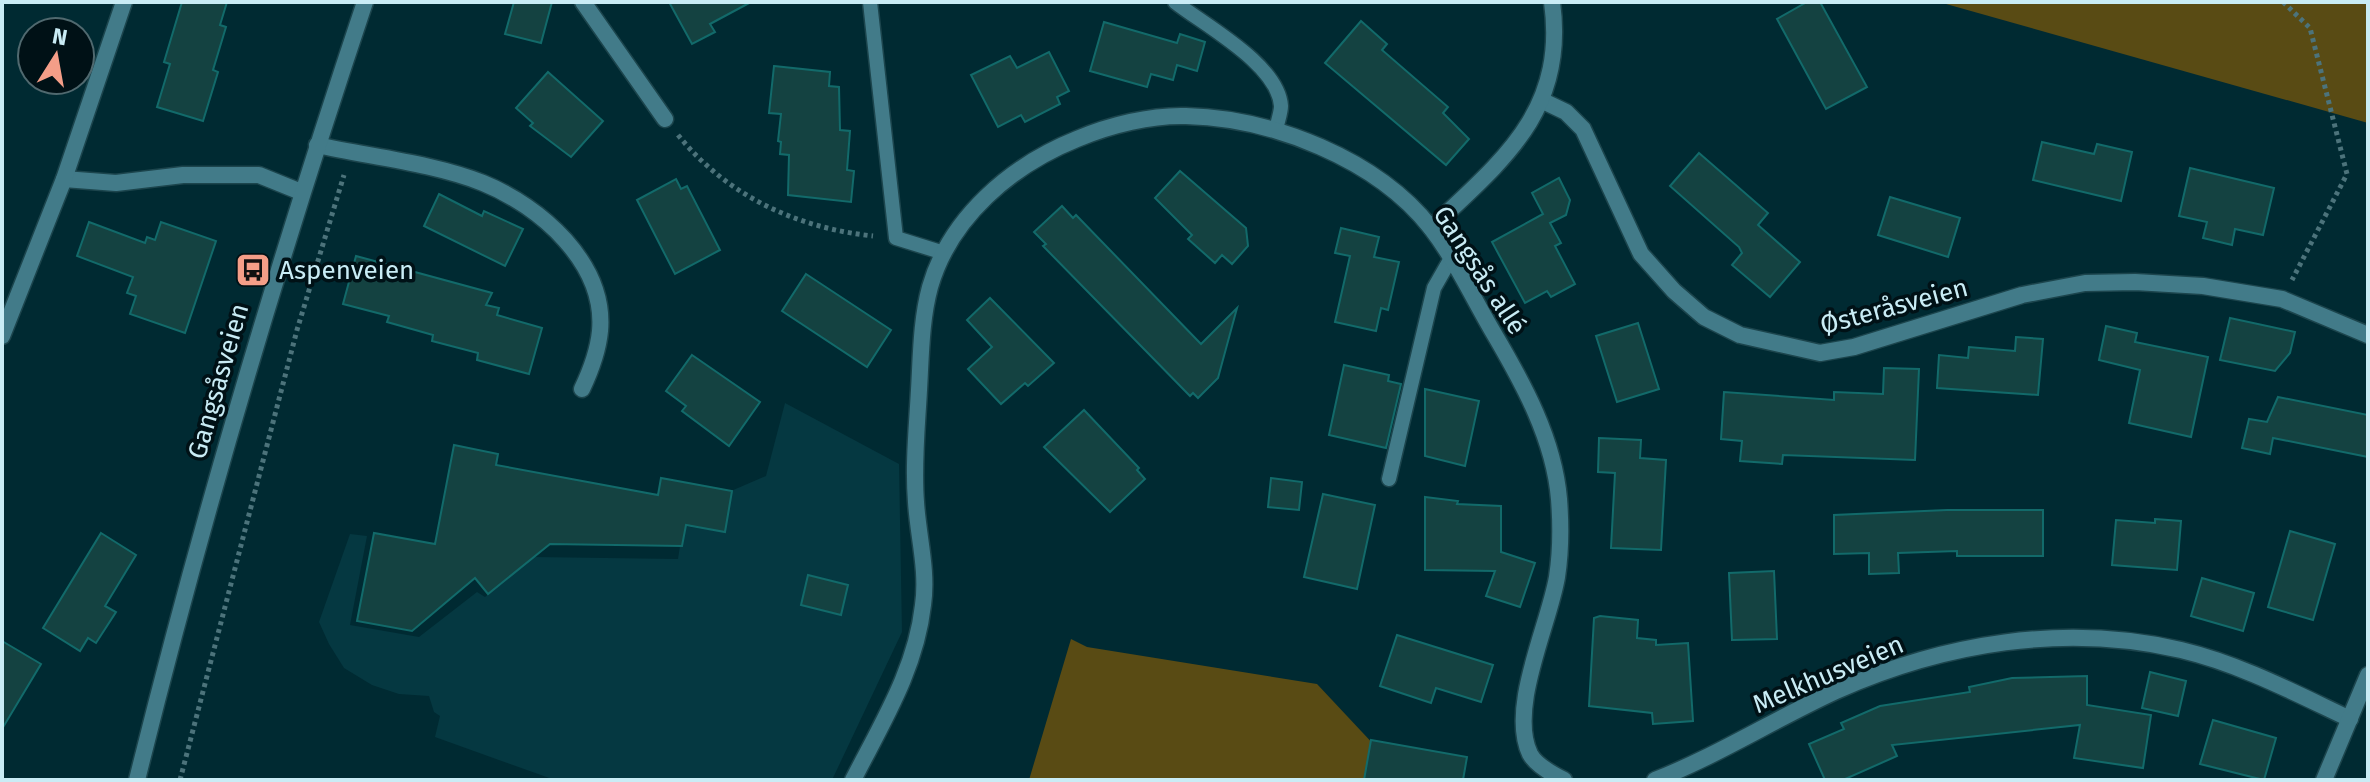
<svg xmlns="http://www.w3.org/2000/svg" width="2370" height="782" font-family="'Fira Sans',sans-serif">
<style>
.built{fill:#053841}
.green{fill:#594b14}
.building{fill:#144241;stroke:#126a6a;stroke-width:2}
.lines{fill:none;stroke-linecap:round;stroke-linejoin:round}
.service-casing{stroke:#1c454d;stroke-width:17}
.minor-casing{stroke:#1c454d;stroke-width:19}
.tertiary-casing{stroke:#1c454d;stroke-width:19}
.path{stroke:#4c737b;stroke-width:5;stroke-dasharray:4 4;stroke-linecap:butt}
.service{stroke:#427b89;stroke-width:14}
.minor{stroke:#427b89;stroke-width:16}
.tertiary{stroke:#427b89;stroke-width:16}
.labels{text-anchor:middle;stroke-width:7;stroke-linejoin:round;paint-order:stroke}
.poi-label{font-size:26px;fill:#c9ecf5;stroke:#001116;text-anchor:start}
.street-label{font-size:26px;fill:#c9ecf5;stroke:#001116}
</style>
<rect width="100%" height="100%" fill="#002a32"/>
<path class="built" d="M785 403 899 464 902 632 832 780H555L435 737 440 716 434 712 429 696 399 694 372 685 344 668 329 644 319 622 350 534 367 536 350 625 419 637 477 592 485 597 533 557 678 559 683 526 724 532 731 491 766 476Z"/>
<g class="green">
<path d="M1939 2H2368V123Z"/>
<path d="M1071 639 1087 647 1317 684 1407 780H1029Z"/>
</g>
<g class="building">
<path d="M182 2H227L220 25 226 27 213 70 218 72 203 121 157 107 170 64 164 62Z"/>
<path d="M514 2H552L541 43 505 34Z"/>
<path d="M669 2H751L710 24 715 32 692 44Z"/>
<path d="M1807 2H1820L1867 87 1826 109 1777 19Z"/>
<path d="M1361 21 1387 44 1382 50 1448 107 1443 113 1469 139 1446 165 1325 63Z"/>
<path d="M1104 22 1177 43 1180 34 1205 42 1197 71 1177 65 1173 80 1151 74 1147 87 1090 71Z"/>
<path d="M1049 52 1069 91 1057 97 1060 104 1025 122 1021 115 998 127 971 75 1010 56 1017 68Z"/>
<path d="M774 66 830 72 829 86 839 87 840 130 850 131 847 170 854 171 851 202 788 195 789 155 780 154 781 142 778 141 781 114 769 113Z"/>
<path d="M548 72 603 121 571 157 530 126 533 123 516 108Z"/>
<path d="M2042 142 2094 154 2097 144 2132 152 2121 201 2033 180Z"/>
<path d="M1699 153 1768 213 1758 225 1800 262 1770 297 1732 265 1742 253 1739 247 1670 186Z"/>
<path d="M2190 168 2274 188 2263 235 2235 229 2232 245 2203 238 2207 222 2179 216Z"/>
<path d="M1180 171 1246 228 1248 246 1232 264 1222 255 1215 263 1188 239 1192 235 1155 198Z"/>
<path d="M1559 178 1570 200 1566 215 1550 223 1561 243 1555 246 1575 284 1551 297 1547 291 1525 303 1492 242 1543 214 1532 193Z"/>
<path d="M676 179 681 189 687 186 720 250 675 274 637 200Z"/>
<path d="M439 194 482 216 484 211 523 229 505 266 424 226Z"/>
<path d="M1890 197 1960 218 1948 257 1878 235Z"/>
<path d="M1062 206 1073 218 1076 215 1201 344 1237 308 1218 378 1198 398 1193 393 1190 396 1043 246 1046 244 1034 232Z"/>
<path d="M89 222 145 243 147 237 155 240 161 222 216 241 185 333 130 314 136 296 127 293 133 277 77 256Z"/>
<path d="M1341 228 1379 237 1374 257 1399 262 1388 310 1381 308 1376 331 1335 322 1350 256 1335 253Z"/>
<path d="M356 256 492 293 486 305 499 308 497 315 542 328 529 374 477 360 478 353 432 341 433 335 387 322 389 316 343 304Z"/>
<path d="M806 274 891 330 867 367 782 311Z"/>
<path d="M990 298 1054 363 1028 386 1025 383 1001 404 968 369 992 347 967 320Z"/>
<path d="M2230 318 2295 332 2290 353 2275 371 2220 360Z"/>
<path d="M1638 323 1659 389 1617 402 1596 336Z"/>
<path d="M2106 326 2137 333 2135 342 2208 357 2191 437 2129 423 2140 370 2099 360Z"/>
<path d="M2016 337 2043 339 2038 395 1937 388 1939 355 1968 358 1969 347 2015 351Z"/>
<path d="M692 355 760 402 729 446 682 411 686 406 666 391Z"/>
<path d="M1344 365 1389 375 1388 381 1401 384 1386 448 1329 435Z"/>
<path d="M1884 368 1919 369 1915 460 1783 455 1782 464 1740 461 1742 441 1721 439 1724 392 1834 400V392L1883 394Z"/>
<path d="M1425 389 1479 401 1465 466 1425 456Z"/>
<path d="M2278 397 2368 415V457L2273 438 2270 454 2242 448 2249 419 2267 422Z"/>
<path d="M1084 410 1139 468 1137 470 1145 479 1110 512 1044 447Z"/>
<path d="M1599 438 1641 440 1640 458 1666 460 1661 550 1611 548 1615 473 1598 472Z"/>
<path d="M454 445 498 454 496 465 658 495 661 478 732 491 725 532 686 525 682 546 550 544 488 594 475 578 412 631 357 621 374 533 435 544Z"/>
<path d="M1271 478 1302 482 1299 510 1268 507Z"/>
<path d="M1323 494 1375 505 1357 589 1304 577Z"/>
<path d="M1425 497 1458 501 1457 504 1501 506V552L1535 563 1520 607 1486 596 1495 571 1425 570Z"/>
<path d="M1947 510H2043V556H1957V551L1898 553 1899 573 1869 574V553L1834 554V515Z"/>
<path d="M2155 519 2181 521 2177 570 2112 565 2116 520 2155 523Z"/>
<path d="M2290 531 2335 544 2313 620 2268 607Z"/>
<path d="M101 533 136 555 105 606 116 612 96 643 88 638 80 651 43 628Z"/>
<path d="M1774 571 1777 639 1732 640 1729 573Z"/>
<path d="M808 575 848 585 841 615 801 605Z"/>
<path d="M2202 578 2254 593 2243 631 2191 616Z"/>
<path d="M1600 616 1638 620 1637 638 1656 640V645L1688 643 1693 721 1653 724 1652 713 1589 706 1594 618Z"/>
<path d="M1397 635 1493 665 1481 702 1436 688 1431 703 1380 686Z"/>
<path d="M2 641 41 664 2 729Z"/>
<path d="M2150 672 2186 681 2178 716 2142 708Z"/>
<path d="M2087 676V705L2151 715 2143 768 2074 758 2080 725 1892 745 1897 756 1843 780H1825L1809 744 1844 729 1841 723 1880 706 1970 692 1969 687 2012 678Z"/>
<path d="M2213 720 2276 738 2264 780 2200 764Z"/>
<path d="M1371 740 1467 757 1463 780H1364Z"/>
</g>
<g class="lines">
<g class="service-casing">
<g id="service">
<path d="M870 2 896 238 944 253"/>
<path d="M1175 2C1204 25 1278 64 1281 106 1281 113 1277 123 1276 131"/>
<path d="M1389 479 1434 288 1450 260"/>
</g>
</g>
<g class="minor-casing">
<g id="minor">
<path d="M583 2 665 119"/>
<path d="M1543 101 1566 112 1583 129 1641 254 1674 291 1704 317 1740 335 1820 353 1854 347 2022 295 2085 283 2135 282 2203 286 2282 299 2368 335"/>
<path d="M317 145C371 157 432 163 483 183 540 206 606 263 600 331 598 352 591 370 582 389"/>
<path d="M64 179 116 183 183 175H259L301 192"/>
<path d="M1431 228C1503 160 1567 111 1552 2"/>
<path d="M2 336 64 179 124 2"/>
<path d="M853 780C882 723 916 669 923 605 928 570 918 536 916 502 913 465 917 427 919 390 921 356 921 320 930 287 950 217 1012 165 1077 139 1110 125 1151 115 1186 116 1272 118 1377 159 1431 228 1455 259 1473 298 1493 332 1523 383 1554 439 1559 499 1561 525 1561 551 1557 577 1549 625 1508 708 1530 754 1536 765 1552 774 1564 780"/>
<path d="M1655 780C1717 756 1775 719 1836 691 1944 643 2064 623 2181 650 2240 664 2295 693 2350 719"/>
<path d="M2324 780 2368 675"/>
</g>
</g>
<g class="tertiary-casing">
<path id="tertiary" d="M137 780C202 517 279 259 365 2"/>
</g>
<g class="path">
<path d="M2283 2 2310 28 2347 174 2292 280"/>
<path d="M678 135C727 196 797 228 873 236"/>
<path d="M180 780 297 330 344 175"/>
</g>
<use href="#service" class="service"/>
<use href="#minor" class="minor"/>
<use href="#tertiary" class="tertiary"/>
</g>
<defs>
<g id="bus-square" transform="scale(1.8)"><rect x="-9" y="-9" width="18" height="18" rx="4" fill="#f49e88" stroke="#001116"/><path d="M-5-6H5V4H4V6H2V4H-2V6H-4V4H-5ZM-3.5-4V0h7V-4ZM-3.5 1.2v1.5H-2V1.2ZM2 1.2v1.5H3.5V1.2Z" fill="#111"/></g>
</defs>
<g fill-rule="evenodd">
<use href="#bus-square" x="253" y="270"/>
</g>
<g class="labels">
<g class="poi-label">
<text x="279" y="279">Aspenveien</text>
</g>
<g class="street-label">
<text transform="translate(1480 270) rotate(57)" y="9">Gangsås allé</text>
<text transform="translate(1894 306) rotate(-15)" y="9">Østeråsveien</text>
<text transform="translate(218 381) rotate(-74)" y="9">Gangsåsveien</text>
<text transform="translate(1828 674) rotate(-23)" y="9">Melkhusveien</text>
</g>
</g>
<rect width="2370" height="782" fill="none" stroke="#c9ecf5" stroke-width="8"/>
<g transform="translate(56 56) rotate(11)"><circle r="38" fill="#001116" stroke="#50696f" stroke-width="2"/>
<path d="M0-6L14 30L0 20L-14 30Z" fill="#f49e88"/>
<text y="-12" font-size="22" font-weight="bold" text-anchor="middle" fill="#c9ecf5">N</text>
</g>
</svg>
